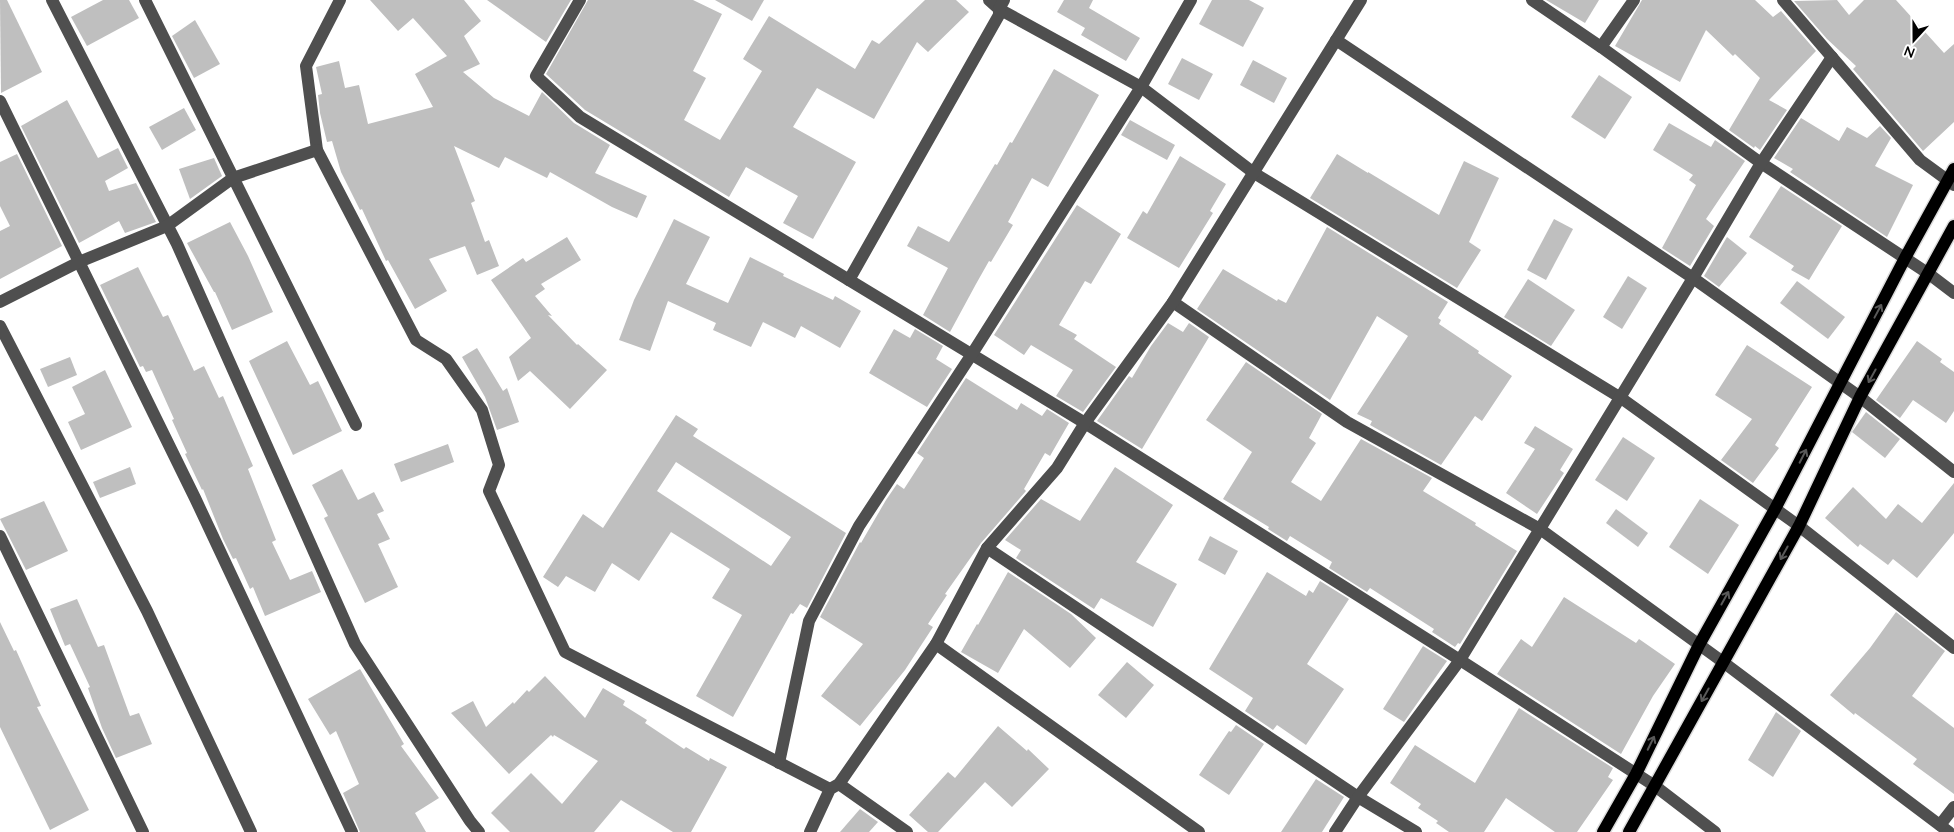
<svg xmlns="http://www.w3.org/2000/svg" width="1954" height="832" font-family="Quicksand,sans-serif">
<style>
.building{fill:#bfbfbf;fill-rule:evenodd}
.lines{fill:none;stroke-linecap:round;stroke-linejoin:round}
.major-casing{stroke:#dbdbdb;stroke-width:15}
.minor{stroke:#4f4f4f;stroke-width:12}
.major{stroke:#000;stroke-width:12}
.oneway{stroke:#595959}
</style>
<rect width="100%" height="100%" fill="#fff"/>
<g class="building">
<path d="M0 0H7L42 72 1 93Z"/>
<path d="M103 0H129L139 18 87 46 71 17Z"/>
<path d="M370 0H464L481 21 464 36 480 64 463 72 494 98 529 116 542 92 574 123 610 145 595 173 647 196 637 218 612 207 550 172 547 178 505 157 499 168 454 146 475 201 471 203 485 242 489 240 499 266 477 275 465 246 429 259 447 291 415 309 388 260 386 261 362 209 360 210 341 172 332 141 327 142 320 113 318 95 322 94 316 67 339 61 345 88 359 85 368 124 433 107 415 74 447 56 413 18 398 31Z"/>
<path d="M487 0H571L546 42Z"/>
<path d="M588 0H693L722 14 693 71 706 78 684 120 720 140 762 71 743 59 769 16 855 69 872 40 879 44 925 0H956L969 12 928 52 917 42 874 119 817 88 793 127 856 162 813 239 783 223 798 196 746 167 729 197 585 110 546 74Z"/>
<path d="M715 0H764L752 21Z"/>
<path d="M1064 0H1093L1089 8 1140 38 1126 61 1081 35 1085 28 1057 12Z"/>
<path d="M1212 0H1249L1264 8 1243 47 1199 24Z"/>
<path d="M1546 0H1599L1585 23Z"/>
<path d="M1642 0H1755L1773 17 1781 11 1816 51 1769 100 1787 110 1760 150 1755 146 1754 148 1729 130 1760 78 1735 54 1733 56 1706 30 1680 82 1615 46Z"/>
<path d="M1837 0 1849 15 1864 0H1896L1944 53 1954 44V122L1923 151 1853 69 1856 66 1827 39 1794 1Z"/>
<path d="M195 20 220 64 194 78 172 36Z"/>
<path d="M1182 58 1213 74 1199 100 1168 84Z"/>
<path d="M1253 60 1287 78 1274 103 1240 85Z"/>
<path d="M1054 69 1099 95 1048 187 1032 178 1008 222 1013 225 991 262 989 261 976 284 950 332 923 315 948 268 907 246 918 226 949 242 995 164 997 165 1010 142 1012 143Z"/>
<path d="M1599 75 1632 97 1605 139 1571 117Z"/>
<path d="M67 100 98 158 118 148 128 168 105 181 109 191 136 183 156 222 125 233 119 221 79 243 21 126Z"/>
<path d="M184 108 196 130 162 150 149 127Z"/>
<path d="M1801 118 1839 141 1847 127 1867 138 1880 126 1891 138 1875 166 1913 185 1887 237 1790 172 1793 169 1774 158Z"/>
<path d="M1130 120 1175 145 1167 160 1121 135Z"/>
<path d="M1669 123 1711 147 1715 140 1745 161 1706 219 1714 226 1690 266 1662 248 1696 185 1689 180 1693 175 1653 150Z"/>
<path d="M17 154 62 246 0 279V231L10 226 0 206V162Z"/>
<path d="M1337 154 1368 173V172L1439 215 1464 161 1499 178 1469 242 1481 250 1457 288 1310 198Z"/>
<path d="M1180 156 1226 184 1210 211 1213 213 1179 268 1127 238 1143 211 1147 214Z"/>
<path d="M214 158 222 176 190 199 179 169Z"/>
<path d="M1781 186 1842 226 1809 280 1791 270 1794 266 1749 237Z"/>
<path d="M1077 205 1121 234 1091 284 1085 281 1059 325 1077 335 1074 339 1116 367 1083 412 1056 396 1073 370 1031 345 1024 355 994 335Z"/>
<path d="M674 219 710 237 686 284 728 303 750 257 784 274 783 276 833 300 835 296 861 311 840 348 801 326 795 338 763 322 751 347 713 330 716 323 668 301 650 351 619 340 634 300Z"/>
<path d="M1554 219 1573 229 1546 280 1527 270Z"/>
<path d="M230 222 248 256 273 312 232 330 215 292H214L187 243Z"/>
<path d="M1327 227 1448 302 1438 318 1441 320 1439 324 1479 351 1478 353 1512 376 1482 421 1475 416 1441 465 1370 425 1372 421 1357 414 1408 336 1377 316 1330 400 1197 309 1223 269 1277 301 1278 299 1286 303Z"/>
<path d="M567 237 581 260 541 284 545 289 535 296 552 316 548 315 577 345 578 344 607 370 570 409 530 371 518 381 509 357 531 338 491 280 523 258 526 262Z"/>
<path d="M1727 237 1747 253 1719 287 1704 276Z"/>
<path d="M138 267 163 317 168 315 194 371 204 366 219 398 223 396 253 466 248 469 276 540 272 542 290 580 312 571 321 592 265 616 253 587 250 589 236 558 233 559 223 539 203 489 202 490 185 454 187 453 172 420 174 419 152 370 146 372 143 366 140 367 100 285Z"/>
<path d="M1628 276 1647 288 1622 329 1603 317Z"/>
<path d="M1528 279 1575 310 1551 346 1504 317Z"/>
<path d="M1797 281 1845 317 1828 339 1780 303Z"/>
<path d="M1168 323 1183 332 1189 323 1209 337 1142 449 1097 421 1129 376 1132 378 1151 346Z"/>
<path d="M894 329 910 338 915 329 943 346 936 359 952 369 927 407 869 373Z"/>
<path d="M287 341 310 385 318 381 342 431 293 455 249 361Z"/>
<path d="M1917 341 1942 359 1940 362 1954 372V411L1946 423 1913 400 1900 418 1876 400Z"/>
<path d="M1747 345 1812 387 1775 445 1779 448 1753 483 1721 460 1752 419 1715 395Z"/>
<path d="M477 348 503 391 507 388 519 422 497 430 485 397 462 357Z"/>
<path d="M70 357 77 375 48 387 40 369Z"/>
<path d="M1246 362 1322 414 1309 438 1316 443 1291 482 1321 501 1361 439 1432 478 1423 491 1476 523 1475 525 1517 551 1460 644 1458 643 1455 647 1432 632 1434 629 1370 588 1367 592 1329 568 1332 562 1290 536 1287 541 1268 529 1269 527 1223 499 1252 452 1206 420Z"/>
<path d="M105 370 132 427 81 450 68 422 85 414 72 387Z"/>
<path d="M966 378 1017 410 1021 403 1042 416 1047 409 1069 423 1050 456 1045 453 1024 489 1026 491 981 543 945 594 947 595 928 624 933 627 905 670 860 726 821 696 863 644 820 617 860 542 861 543 886 500 897 484 904 489 924 458 917 453Z"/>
<path d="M1866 412 1900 439 1885 458 1852 432Z"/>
<path d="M676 415 698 429 693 436 846 533 807 608 800 604 793 614 791 613 733 717 696 696 742 615 712 598 730 569 671 532 639 581 612 563 595 592 566 576 558 587 543 577 583 514 603 528ZM676 462 791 537 771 566 657 491Z"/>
<path d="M1535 426 1573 449 1560 470 1564 473 1537 514 1506 493 1535 449 1524 443Z"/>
<path d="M1623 437 1655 458 1627 501 1595 480Z"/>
<path d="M448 444 454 462 401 482 394 464Z"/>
<path d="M130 467 136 484 100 498 93 482Z"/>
<path d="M1115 467 1173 505 1136 562 1177 584 1153 627 1101 598 1094 609 1016 558 1021 550 1005 540 1041 499 1080 521Z"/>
<path d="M342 469 358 500 374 492 384 511 377 514 390 539 378 544 398 587 365 603 324 518 328 516 312 485Z"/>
<path d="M1954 483V533L1917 578 1893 559 1888 565 1860 544 1858 547 1825 518 1853 487 1886 519 1898 504 1922 523Z"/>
<path d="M1700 499 1739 525 1708 574 1669 547Z"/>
<path d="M44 501 68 551 26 570 0 519Z"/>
<path d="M1616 509 1648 533 1638 547 1606 523Z"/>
<path d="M1210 536 1238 551 1225 575 1198 560Z"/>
<path d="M1008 572 1071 614 1096 638 1070 668 1024 629 998 673 961 652 977 624 978 625Z"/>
<path d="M1267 572 1306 596 1309 590 1313 593 1320 581 1349 599 1307 664 1344 689 1306 745 1277 725 1273 730 1245 711 1253 698 1209 669Z"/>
<path d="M1564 597 1636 643 1639 639 1675 664 1653 696 1621 754 1497 674 1521 639 1532 647Z"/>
<path d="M77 599 98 647 104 645 130 716 139 713 152 744 116 758 102 728 88 688 90 687 70 644 65 646 50 609Z"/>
<path d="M1896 612 1945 651 1912 696 1954 728V794L1913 764 1917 759 1855 713 1854 715 1830 695 1870 648Z"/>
<path d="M0 622 14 651 16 650 41 706 37 707 89 810 50 830 0 727Z"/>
<path d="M1423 646 1447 661 1404 722 1383 709Z"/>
<path d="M1127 662 1154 685 1126 718 1098 695Z"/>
<path d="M360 669 404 744 401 746 439 798 415 813 426 832H360L343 793 359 784 336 731 330 735 308 699Z"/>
<path d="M545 676 585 718 603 688 625 701 623 705 647 720 645 723 684 749 686 747 709 761 710 758 727 767 691 832H673L621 800 594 832H510L491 813 531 773 562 804 598 761 554 735 553 737 551 735 509 774 451 713 473 701 486 727 513 702 514 704 527 690 529 692Z"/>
<path d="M1519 708 1613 768 1608 777 1613 780 1577 832H1555L1506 798 1484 832H1449L1436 823 1438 821 1418 808 1421 804 1390 783 1415 745 1475 783Z"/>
<path d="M1776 712 1801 731 1773 777 1748 760Z"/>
<path d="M1236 725 1264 744 1229 795 1199 775 1229 731 1231 732Z"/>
<path d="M998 726 1027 751 1028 749 1049 769 1012 807 985 782 938 832H928L909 815 948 772 955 778Z"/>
<path d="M1316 779 1344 797 1322 832H1281Z"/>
<path d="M860 809 878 822 869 832H840Z"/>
</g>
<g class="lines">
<g class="major-casing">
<g id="major">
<path d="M1603 832 1636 774 1699 645 1775 509 1905 258 1954 169"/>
<path d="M1629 832 1799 526 1860 397 1954 226"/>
</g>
</g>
<g class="minor">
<path d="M52 0 177 244 355 644 470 821 479 832"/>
<path d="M145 0 356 425"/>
<path d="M340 0 306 66 317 150 416 340 446 359 482 410 499 465 489 491 565 652 830 789"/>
<path d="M580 0 536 76 580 117 849 280"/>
<path d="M989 0 999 9 1141 87 1254 173 1621 398 1799 526 1954 648"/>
<path d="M1004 0 999 9V15L849 280 1085 423 1460 660 1655 786 1715 832"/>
<path d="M1532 0 1601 47 1761 163 1929 274 1954 293"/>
<path d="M1783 0 1920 160 1954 185"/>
<path d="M1336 40 1693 278 1860 397 1954 472"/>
<path d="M1601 47 1634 0"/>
<path d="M0 101 195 498 352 832"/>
<path d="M0 302 79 262 167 226 233 178 317 150"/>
<path d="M1173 302 1347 422 1540 529 1723 662 1949 832"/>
<path d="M0 326 147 611 251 832"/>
<path d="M0 536 143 832"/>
<path d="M987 548 1358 797 1416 832"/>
<path d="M936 644 1199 832"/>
<path d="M779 763 809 621 859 526 972 354 1141 87 1191 0"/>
<path d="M839 784 907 832"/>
<path d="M1940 825 1954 807"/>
<path d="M810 832 830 789 839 784 936 644 987 548 1057 468 1085 423 1173 302 1361 0"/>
<path d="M1335 832 1358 797 1460 660 1693 278 1761 163 1832 57"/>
</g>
<use href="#major" class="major"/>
</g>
<defs><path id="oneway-shaft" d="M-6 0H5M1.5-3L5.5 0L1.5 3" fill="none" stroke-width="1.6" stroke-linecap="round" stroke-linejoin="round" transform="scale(1.25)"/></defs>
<g class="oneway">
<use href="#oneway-shaft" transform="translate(1878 311) rotate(-62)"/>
<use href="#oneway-shaft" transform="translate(1872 376) rotate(119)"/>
<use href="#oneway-shaft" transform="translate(1803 456) rotate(-63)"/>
<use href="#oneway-shaft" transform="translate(1784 553) rotate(119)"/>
<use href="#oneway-shaft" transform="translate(1725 598) rotate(-61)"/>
<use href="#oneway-shaft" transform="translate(1705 695) rotate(119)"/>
<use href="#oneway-shaft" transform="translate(1651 743) rotate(-64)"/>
</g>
<g transform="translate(1914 40) rotate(201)" stroke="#ffffff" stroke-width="4" paint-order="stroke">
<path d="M0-4L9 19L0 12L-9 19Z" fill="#000000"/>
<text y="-8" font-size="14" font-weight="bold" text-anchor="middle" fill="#000000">N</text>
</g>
</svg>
